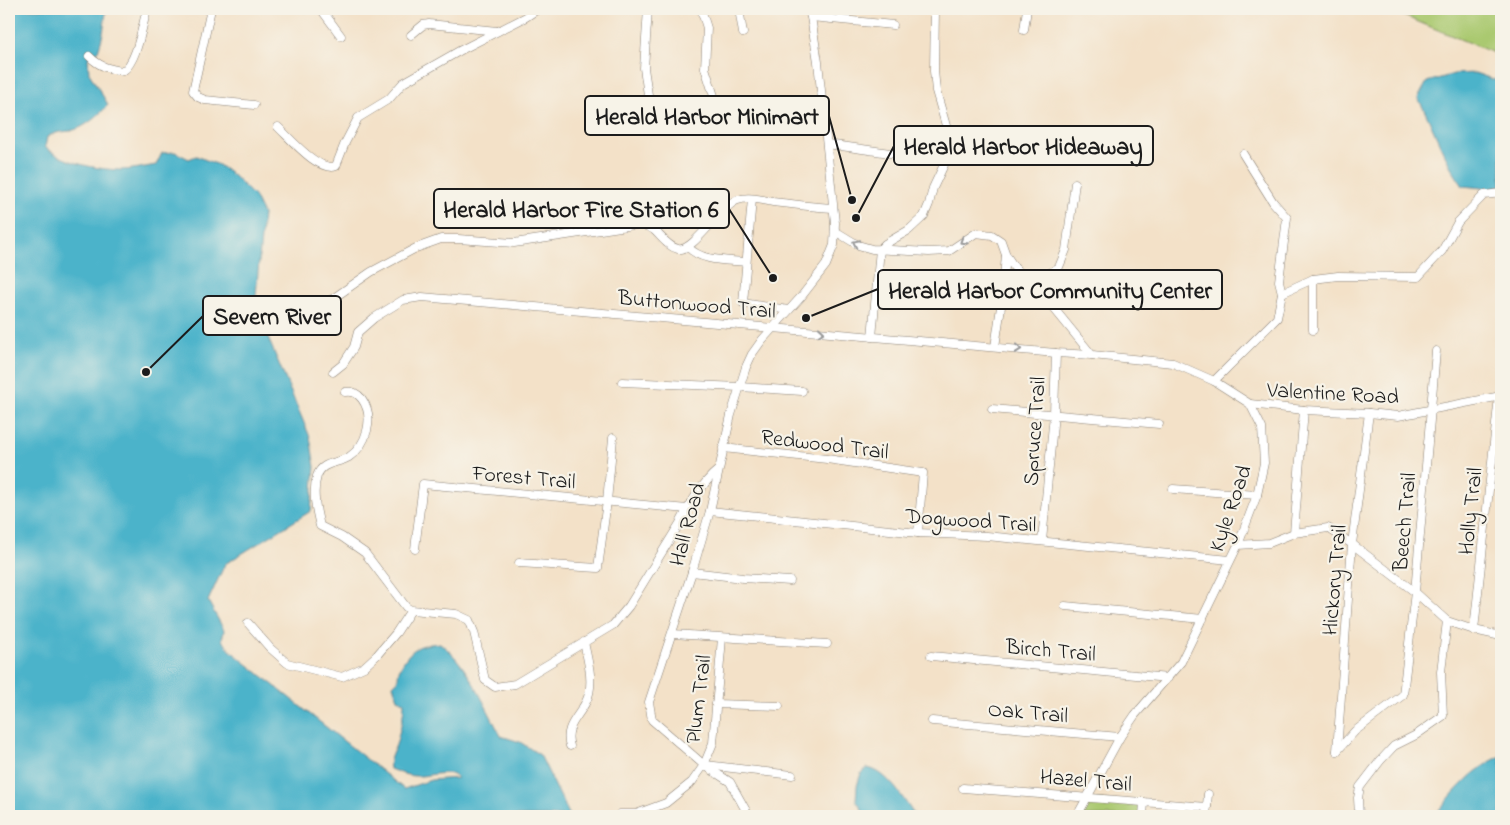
<svg xmlns="http://www.w3.org/2000/svg" width="1510" height="825" font-family="'Indie Flower',sans-serif">
<style>
.green{fill:#aac970;stroke:#637246}
.water{fill:#4bb3ca;stroke:#346873}
.lines{fill:none;stroke-linecap:round;stroke-linejoin:round}
.minor-casing{stroke:#887e72;stroke-width:9}
.minor{stroke:#fff;stroke-width:8}
.oneway{stroke:#999}
.labels{text-anchor:middle;stroke-width:4.5;stroke-linejoin:round;paint-order:stroke}
.street-label{font-size:22px;fill:#1c1c1c;stroke:#f7f3e8}
.leader{fill:none;stroke:#1c1c1c;stroke-width:2}
.callout-dot{fill:#1c1c1c;stroke:#f7f3e8;stroke-width:2}
.callout{fill:#f7f3e8;stroke:#1c1c1c;stroke-width:2}
.callout-label{font-size:24px;text-anchor:middle;font-weight:bold;fill:#1c1c1c}
</style>
<rect width="100%" height="100%" fill="#f7f3e8"/>
<filter id="ink" filterUnits="userSpaceOnUse"><feTurbulence type="fractalNoise" baseFrequency=".02" numOctaves="2"/><feDisplacementMap in="SourceGraphic" scale="10" xChannelSelector="R" yChannelSelector="G"/><feConvolveMatrix kernelMatrix="1 2 1 2 8 2 1 2 1" color-interpolation-filters="sRGB"/></filter>
<filter id="wash" filterUnits="userSpaceOnUse"><feTurbulence type="fractalNoise" baseFrequency=".0096" numOctaves="4" result="noise"/><feDisplacementMap in="SourceGraphic" scale="20" xChannelSelector="R" yChannelSelector="G"/><feGaussianBlur stdDeviation="1.12" result="paint"/><feColorMatrix in="noise" values="0 0 0 0 0 0 0 0 0 0 0 0 0 0 0 0 0 1.4 0 .05"/><feComposite in="paint" operator="in"/></filter>
<g filter="url(#wash)">
<rect width="100%" height="100%" fill="#f3e1c8"/>
<g class="green">
<path d="M1387 9H1501V56Z"/>
<path d="M1090 800 1141 804 1140 816H1081Z"/>
</g>
<g class="water">
<path d="M9 9H104L106 12C104 27 103 40 96 55L88 58 89 73 106 101 108 105C98 116 85 128 70 131 61 132 55 132 47 137L45 147C65 163 95 169 120 170 132 170 144 167 156 165L162 153 175 152 189 159 196 156 219 165 235 177 254 196 263 214 255 307 310 437 315 467 311 511 225 564 208 601 224 630 222 640 232 652 404 789 431 780 458 778C448 768 429 777 416 776 407 776 398 772 390 769 388 758 394 752 397 742 400 728 404 717 404 702L398 699 393 685 398 680C398 670 400 668 404 661 415 645 422 645 440 643 468 664 485 706 501 736L520 742 540 755 570 816H9Z"/>
<path d="M1475 73 1501 82V187L1492 189 1463 186C1443 159 1434 127 1418 98L1427 82 1454 74Z"/>
<path d="M1501 756V816H1434C1454 792 1472 769 1501 756Z"/>
<path d="M867 768C888 771 904 800 915 816H863L862 809 856 800 857 786 861 773Z"/>
</g>
</g>
<g filter="url(#ink)">
<g class="lines">
<g class="minor-casing">
<g id="minor">
<path d="M211 9 193 91 198 97 205 100 254 105"/>
<path d="M321 9 341 36"/>
<path d="M648 9 644 68 651 115"/>
<path d="M701 9 707 28 705 68 714 96"/>
<path d="M739 9 743 33"/>
<path d="M811 17 893 25"/>
<path d="M1024 30 1027 9"/>
<path d="M411 35 423 25 429 24 497 31"/>
<path d="M89 56C100 67 109 69 123 71 137 62 142 26 147 9"/>
<path d="M278 127C290 138 319 173 336 166L345 143 358 118 389 99 403 83 461 50 526 17 538 9"/>
<path d="M827 144 946 161"/>
<path d="M752 199 743 303 788 310"/>
<path d="M835 231 858 245 872 249 929 252 949 251 976 233 992 235 1001 241 1006 255 1014 267 1047 300 1092 355"/>
<path d="M688 247C702 262 727 260 746 262"/>
<path d="M880 249 885 244 909 230 924 216 929 204 933 188 950 152 949 136 936 91 934 71 935 9"/>
<path d="M1032 285 1059 267 1066 250 1075 183"/>
<path d="M1282 293 1313 279 1338 276 1418 277 1442 251 1458 222 1484 195 1501 193"/>
<path d="M1047 300 1074 291 1206 303"/>
<path d="M308 316 371 272 416 248 441 239H458L514 243 640 224C645 226 650 227 654 230 661 236 668 247 678 249 693 253 721 205 738 200 748 196 762 200 773 202 793 204 813 207 833 208"/>
<path d="M1313 330V279"/>
<path d="M872 337 880 249"/>
<path d="M995 347 1002 300 1006 255"/>
<path d="M333 372 343 364 354 347 358 332 374 318 403 300 422 297 1056 353 1092 355 1173 363 1214 381 1250 404 1262 428 1264 463 1257 495 1238 545 1181 662 1135 715 1120 737 1077 816"/>
<path d="M1214 381 1277 318 1282 293 1279 281 1287 218 1273 202 1243 154"/>
<path d="M622 382 740 387 802 391"/>
<path d="M345 392C353 391 357 393 362 399 375 417 367 445 349 457 337 464 322 461 317 476 312 492 316 510 320 526L342 537 365 553 406 607 411 610 456 614 469 620 474 632 485 680 495 687 515 684 613 625 629 606 680 523C690 504 702 483 718 470"/>
<path d="M1250 404 1304 410 1369 413 1398 416 1501 396"/>
<path d="M992 409 1159 424"/>
<path d="M723 448 827 459 923 473 918 533"/>
<path d="M1173 489 1257 495"/>
<path d="M710 511 918 533 987 536 1230 560"/>
<path d="M1294 533 1304 410"/>
<path d="M1042 541 1054 414 1056 353"/>
<path d="M1238 545 1269 543 1294 533 1328 528 1352 544 1415 592 1447 621 1474 630 1501 636"/>
<path d="M415 549 423 484 687 509"/>
<path d="M519 563 598 568 607 501 613 438"/>
<path d="M692 572 743 578 790 581"/>
<path d="M1065 606 1203 619"/>
<path d="M248 623 270 648 287 663 342 677 364 667 377 655 396 633 411 610"/>
<path d="M1474 630 1499 396"/>
<path d="M673 634 827 644"/>
<path d="M931 656 1168 678"/>
<path d="M716 704 779 706"/>
<path d="M932 721 1120 737"/>
<path d="M570 746C563 725 582 715 588 697 594 680 587 658 584 642"/>
<path d="M1337 751 1355 731 1403 695 1415 592 1436 351"/>
<path d="M1337 751 1352 544 1369 413"/>
<path d="M706 765 792 775"/>
<path d="M963 788 1207 807"/>
<path d="M620 814H636L666 803 692 782 704 765 713 743 722 638"/>
<path d="M749 816 730 782 704 765 652 720 649 702 692 572 710 511 731 415 746 367 752 354 762 340 801 297 826 265 834 245 835 223 818 62 811 17 808 9"/>
<path d="M1143 816 1144 802"/>
<path d="M1206 816 1208 794"/>
<path d="M1359 816 1358 798 1360 787 1380 761 1394 746 1416 735 1443 716 1441 672 1447 621"/>
</g>
</g>
<use href="#minor" class="minor"/>
</g>
<defs><path id="oneway-chevron" d="M-2-3.5L2.5 0L-2 3.5" fill="none" stroke-width="1.6" stroke-linecap="round" stroke-linejoin="round" transform="scale(1.25)"/></defs>
<g class="oneway">
<use href="#oneway-chevron" transform="translate(963 241) rotate(147)"/>
<use href="#oneway-chevron" transform="translate(856 243) rotate(-154)"/>
<use href="#oneway-chevron" transform="translate(821 332) rotate(5)"/>
<use href="#oneway-chevron" transform="translate(1018 349) rotate(6)"/>
</g>
</g>
<g class="labels">
<g class="street-label">
<text transform="translate(697 303) rotate(5)" y="8">Buttonwood Trail</text>
<text transform="translate(1333 392) rotate(3)" y="8">Valentine Road</text>
<text transform="translate(1033 431) rotate(-86)" y="8">Spruce Trail</text>
<text transform="translate(825 443) rotate(7)" y="8">Redwood Trail</text>
<text transform="translate(524 476) rotate(5)" y="8">Forest Trail</text>
<text transform="translate(1229 508) rotate(-71)" y="8">Kyle Road</text>
<text transform="translate(1469 511) rotate(-84)" y="8">Holly Trail</text>
<text transform="translate(971 519) rotate(4)" y="8">Dogwood Trail</text>
<text transform="translate(1403 522) rotate(-85)" y="8">Beech Trail</text>
<text transform="translate(686 524) rotate(-75)" y="8">Hall Road</text>
<text transform="translate(1333 580) rotate(-85)" y="8">Hickory Trail</text>
<text transform="translate(1051 649) rotate(5)" y="8">Birch Trail</text>
<text transform="translate(697 699) rotate(-83)" y="8">Plum Trail</text>
<text transform="translate(1028 711) rotate(5)" y="8">Oak Trail</text>
<text transform="translate(1086 779) rotate(5)" y="8">Hazel Trail</text>
</g>
</g>
<path class="leader" d="M852 200L829 116M856 218L894 146M773 278L729 209M806 318L878 289M146 372L203 316"/>
<g class="callout-dot">
<circle cx="852" cy="200" r="5"/>
<circle cx="856" cy="218" r="5"/>
<circle cx="773" cy="278" r="5"/>
<circle cx="806" cy="318" r="5"/>
<circle cx="146" cy="372" r="5"/>
</g>
<g class="callout">
<rect x="585" y="96" width="244" height="39" rx="5"/>
<rect x="894" y="126" width="259" height="39" rx="5"/>
<rect x="434" y="189" width="295" height="39" rx="5"/>
<rect x="878" y="270" width="344" height="39" rx="5"/>
<rect x="203" y="296" width="138" height="39" rx="5"/>
</g>
<g class="callout-label">
<text x="707" y="124">Herald Harbor Minimart</text>
<text x="1023" y="154">Herald Harbor Hideaway</text>
<text x="581" y="217">Herald Harbor Fire Station 6</text>
<text x="1050" y="298">Herald Harbor Community Center</text>
<text x="272" y="324">Severn River</text>
</g>
<rect width="1510" height="825" fill="none" stroke="#f7f3e8" stroke-width="30"/>
</svg>
